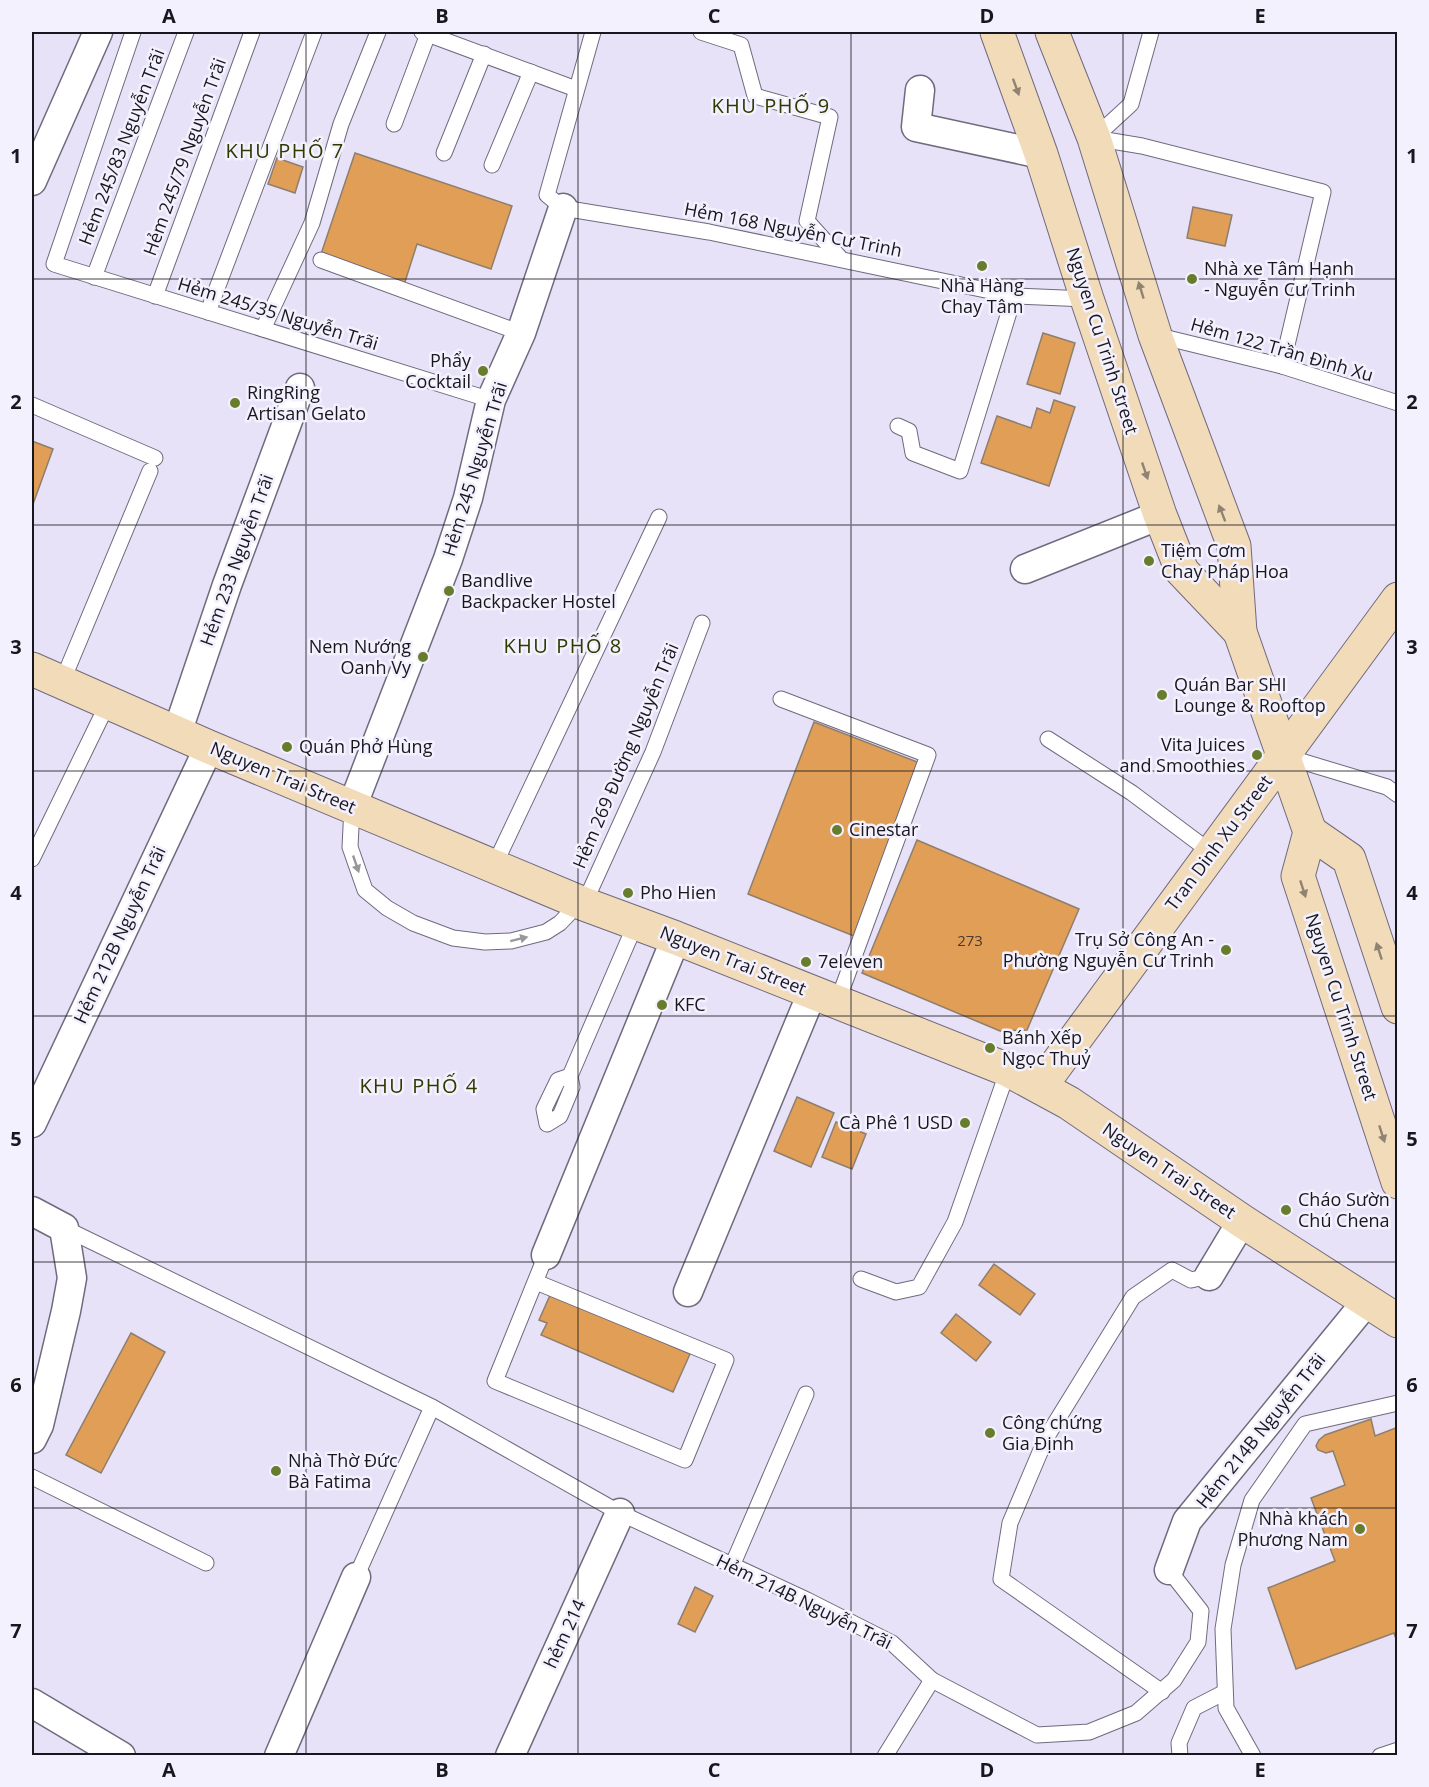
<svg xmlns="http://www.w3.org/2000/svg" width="1429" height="1787" font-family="'Open Sans',sans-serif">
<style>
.building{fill:#e19e56;stroke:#8e7e6e;stroke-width:1.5}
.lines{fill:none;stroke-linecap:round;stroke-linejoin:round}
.lane-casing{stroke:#6f6a7d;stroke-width:17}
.street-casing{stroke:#6f6a7d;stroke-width:31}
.secondary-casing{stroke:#6f6a7d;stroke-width:35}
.lane{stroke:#fff;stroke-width:15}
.street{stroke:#fff;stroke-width:28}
.secondary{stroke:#f2dbb9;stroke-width:33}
.oneway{fill:#908373}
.oneway2{fill:#98979a}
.grid{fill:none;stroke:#19171e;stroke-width:1.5;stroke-opacity:0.55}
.poi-dot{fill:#677c2d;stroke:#f4f1fe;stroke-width:2}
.labels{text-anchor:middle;stroke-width:5;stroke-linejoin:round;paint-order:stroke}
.number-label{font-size:15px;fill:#4b392c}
.street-label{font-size:18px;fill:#19171e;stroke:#f4f1fe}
.poi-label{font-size:18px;fill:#19171e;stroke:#f4f1fe;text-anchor:start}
.neighbourhood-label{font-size:20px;letter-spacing:1.5px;fill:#2d3a00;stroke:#f4f1fe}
.neatline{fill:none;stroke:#19171e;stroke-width:2}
.grid-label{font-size:20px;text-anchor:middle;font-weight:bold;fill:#19171e}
</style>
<rect width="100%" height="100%" fill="#e8e2f8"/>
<g class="building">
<path d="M355 153 512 206 491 269 417 244 404 285 320 257Z"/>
<path d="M277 158 303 167 295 193 268 184Z"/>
<path d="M1193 207 1232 215 1225 246 1187 238Z"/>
<path d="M1043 333 1075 343 1060 394 1027 384Z"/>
<path d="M1054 400 1075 407 1049 486 981 463 997 416 1031 428 1037 408 1050 413Z"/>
<path d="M32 441 53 449 32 507Z"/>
<path d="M814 722 925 765 859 938 748 894Z"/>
<path d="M917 840 1079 909 1027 1030 1000 1031 862 973Z"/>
<path d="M797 1097 834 1113 811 1167 774 1151Z"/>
<path d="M836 1122 866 1134 852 1169 822 1157Z"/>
<path d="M994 1264 1035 1294 1020 1315 979 1285Z"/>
<path d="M551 1293 690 1354 673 1392 541 1335 547 1323 539 1320Z"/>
<path d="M956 1314 991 1342 976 1361 941 1333Z"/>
<path d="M131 1333 165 1352 101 1473 66 1455Z"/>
<path d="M1371 1419 1375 1436 1398 1427V1645L1394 1633 1296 1669 1268 1588 1335 1561 1311 1498 1345 1485 1333 1451 1326 1453 1318 1450 1316 1446 1319 1440 1325 1435Z"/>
<path d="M695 1587 713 1596 695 1632 678 1624Z"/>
</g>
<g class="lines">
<g class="lane-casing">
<g id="lane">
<path d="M133 32 54 264 491 400"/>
<path d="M422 32 576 89"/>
<path d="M593 32 547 195 563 208 709 232 1014 296 1087 299"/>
<path d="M701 32 741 45 755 96 830 117 807 221 841 259"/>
<path d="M394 124 428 34"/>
<path d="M1094 138 1142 146 1323 192 1282 366"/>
<path d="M1094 138 1131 104 1151 32"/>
<path d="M444 153 484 54"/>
<path d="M492 165 531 72"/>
<path d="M321 260 521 333"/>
<path d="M94 277 186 32"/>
<path d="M155 296 252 32"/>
<path d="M208 312 314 32"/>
<path d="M263 329 312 223 341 124 378 32"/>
<path d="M1155 335 1282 366 1398 403"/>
<path d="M32 405 155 458"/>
<path d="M898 426 909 431 913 453 960 471 1014 296"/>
<path d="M62 682 150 471"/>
<path d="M781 699 928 755 837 1003"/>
<path d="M1048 739 1132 793 1212 853"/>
<path d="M1284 756 1387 787 1398 795"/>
<path d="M352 807 350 847 365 890 387 908 413 923 453 938 485 942 511 941 546 932 560 923 580 902"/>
<path d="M32 859 108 703"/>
<path d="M494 866 659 517"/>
<path d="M584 904 653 752 702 623"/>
<path d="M570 1076 558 1080 544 1109 547 1124 560 1116 572 1087 570 1076 636 923"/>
<path d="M64 1228 432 1407 620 1513 807 1600 892 1643 932 1680 1037 1735 1089 1732 1136 1713 1174 1680 1198 1642 1201 1611 1169 1570"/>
<path d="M861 1279 896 1292 919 1287 955 1222 1008 1070"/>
<path d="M536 1282 726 1360 685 1460 495 1381 546 1255"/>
<path d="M32 1477 206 1563"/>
<path d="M732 1566 806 1394"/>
<path d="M356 1577 432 1407"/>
<path d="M1162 1692 1001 1579 1010 1523 1046 1438 1133 1297 1172 1270 1191 1280 1209 1276"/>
<path d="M885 1756 932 1680"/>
<path d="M1180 1756 1179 1743 1194 1708 1225 1692"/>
<path d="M1253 1756 1226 1708 1223 1629 1233 1565 1252 1500 1305 1424 1398 1403"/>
<path d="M1380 1756 1398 1750"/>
</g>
</g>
<g class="street-casing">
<g id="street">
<path d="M920 90 916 127 1041 154"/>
<path d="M32 181 98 32"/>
<path d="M1025 569 1160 515"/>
<path d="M177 733 227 585 300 388"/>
<path d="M352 807 448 559 468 498 491 400 521 333 563 208"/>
<path d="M32 1123 209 747"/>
<path d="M32 1211 64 1228 72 1278 66 1311 39 1425 32 1439"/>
<path d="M546 1255 676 938"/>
<path d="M1209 1276 1242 1221"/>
<path d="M688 1292 812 993"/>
<path d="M1169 1570 1187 1521 1367 1301"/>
<path d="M32 1703 121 1756"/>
<path d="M279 1756 356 1577"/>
<path d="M510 1756 620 1513"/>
</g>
</g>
<g class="secondary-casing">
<g id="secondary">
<path d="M997 32 1041 154 1087 299 1160 515 1182 571 1240 632"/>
<path d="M1052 32 1094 138 1155 335 1234 546 1240 632 1310 832 1298 876 1398 1182"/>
<path d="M32 669 209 747 584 904 676 938 1008 1070 1069 1103 1242 1221 1398 1321"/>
<path d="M1310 832 1349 859 1398 1007"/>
<path d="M1040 1087 1398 599"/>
</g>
</g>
<use href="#lane" class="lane"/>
<use href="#street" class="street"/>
<use href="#secondary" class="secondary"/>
</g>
<defs><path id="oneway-solid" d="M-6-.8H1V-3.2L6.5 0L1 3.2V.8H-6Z" transform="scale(1.5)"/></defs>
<g class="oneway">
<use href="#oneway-solid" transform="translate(1016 87) rotate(70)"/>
<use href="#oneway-solid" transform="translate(1141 290) rotate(-107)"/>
<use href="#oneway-solid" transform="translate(1145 471) rotate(71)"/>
<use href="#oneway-solid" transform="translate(1222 513) rotate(-111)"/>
<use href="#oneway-solid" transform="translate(1303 889) rotate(72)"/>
<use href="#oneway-solid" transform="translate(1379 951) rotate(-108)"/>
<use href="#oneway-solid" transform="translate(1382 1134) rotate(72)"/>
</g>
<g class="oneway2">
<use href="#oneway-solid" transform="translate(356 864) rotate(71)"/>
<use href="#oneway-solid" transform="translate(519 939) rotate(-14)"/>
</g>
<path class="grid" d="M306 32V1756M578 32V1756M851 32V1756M1123 32V1756M32 279H1398M32 525H1398M32 771H1398M32 1016H1398M32 1262H1398M32 1508H1398"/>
<g class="poi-dot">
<circle cx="982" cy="266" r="6"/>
<circle cx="1192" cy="279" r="6"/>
<circle cx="483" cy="371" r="6"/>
<circle cx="235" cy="403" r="6"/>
<circle cx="1149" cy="561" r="6"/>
<circle cx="449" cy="591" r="6"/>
<circle cx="423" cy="657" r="6"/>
<circle cx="1162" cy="695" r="6"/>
<circle cx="287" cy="747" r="6"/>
<circle cx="1257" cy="755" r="6"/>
<circle cx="837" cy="830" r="6"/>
<circle cx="628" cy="893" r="6"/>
<circle cx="1226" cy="950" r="6"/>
<circle cx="806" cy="962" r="6"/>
<circle cx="662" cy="1005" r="6"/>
<circle cx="990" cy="1048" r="6"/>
<circle cx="965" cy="1123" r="6"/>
<circle cx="1286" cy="1210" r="6"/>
<circle cx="990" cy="1433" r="6"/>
<circle cx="276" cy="1471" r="6"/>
<circle cx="1360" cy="1529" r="6"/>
</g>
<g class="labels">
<g class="number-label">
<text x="970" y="946">273</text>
</g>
<g class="street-label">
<text transform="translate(122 147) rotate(-69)" y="6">Hẻm 245/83 Nguyễn Trãi</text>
<text transform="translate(185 157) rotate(-70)" y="6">Hẻm 245/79 Nguyễn Trãi</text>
<text transform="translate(793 230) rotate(11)" y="6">Hẻm 168 Nguyễn Cư Trinh</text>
<text transform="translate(278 314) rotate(17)" y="6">Hẻm 245/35 Nguyễn Trãi</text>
<text transform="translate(1102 341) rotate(72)" y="6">Nguyen Cu Trinh Street</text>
<text transform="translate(1282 350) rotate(16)" y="6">Hẻm 122 Trần Ðình Xu</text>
<text transform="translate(475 469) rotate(-73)" y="6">Hẻm 245 Nguyễn Trãi</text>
<text transform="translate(237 560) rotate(-70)" y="6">Hẻm 233 Nguyễn Trãi</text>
<text transform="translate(626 756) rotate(-67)" y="6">Hẻm 269 Đường Nguyễn Trãi</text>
<text transform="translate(283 778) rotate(23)" y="6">Nguyen Trai Street</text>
<text transform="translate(1219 843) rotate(-53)" y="6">Tran Dinh Xu Street</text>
<text transform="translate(120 935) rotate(-65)" y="6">Hẻm 212B Nguyễn Trãi</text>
<text transform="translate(733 961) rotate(22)" y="6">Nguyen Trai Street</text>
<text transform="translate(1341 1007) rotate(72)" y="6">Nguyen Cu Trinh Street</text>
<text transform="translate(1169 1171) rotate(34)" y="6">Nguyen Trai Street</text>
<text transform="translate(1261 1431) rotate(-51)" y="6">Hẻm 214B Nguyễn Trãi</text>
<text transform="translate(804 1602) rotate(26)" y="6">Hẻm 214B Nguyễn Trãi</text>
<text transform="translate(565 1634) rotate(-65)" y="6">hẻm 214</text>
</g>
<g class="poi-label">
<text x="1204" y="275">Nhà xe Tâm Hạnh<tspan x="1204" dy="21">- Nguyễn Cư Trinh</tspan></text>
<text x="982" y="292" text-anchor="middle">Nhà Hàng<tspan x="982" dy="21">Chay Tâm</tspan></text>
<text x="471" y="367" text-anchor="end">Phẩy<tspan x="471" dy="21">Cocktail</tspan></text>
<text x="247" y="399">RingRing<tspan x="247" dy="21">Artisan Gelato</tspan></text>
<text x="1161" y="557">Tiệm Cơm<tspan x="1161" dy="21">Chay Pháp Hoa</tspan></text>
<text x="461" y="587">Bandlive<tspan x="461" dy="21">Backpacker Hostel</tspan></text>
<text x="411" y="653" text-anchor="end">Nem Nướng<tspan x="411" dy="21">Oanh Vy</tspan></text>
<text x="1174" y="691">Quán Bar SHI<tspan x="1174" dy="21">Lounge &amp; Rooftop</tspan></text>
<text x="1245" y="751" text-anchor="end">Vita Juices<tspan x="1245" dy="21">and Smoothies</tspan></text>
<text x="299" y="753">Quán Phở Hùng</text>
<text x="849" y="836">Cinestar</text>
<text x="640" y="899">Pho Hien</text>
<text x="1214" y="946" text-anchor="end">Trụ Sở Công An -<tspan x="1214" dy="21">Phường Nguyễn Cư Trinh</tspan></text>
<text x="818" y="968">7eleven</text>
<text x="674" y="1011">KFC</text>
<text x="1002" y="1044">Bánh Xếp<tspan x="1002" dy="21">Ngọc Thuỷ</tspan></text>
<text x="953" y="1129" text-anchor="end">Cà Phê 1 USD</text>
<text x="1298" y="1206">Cháo Sườn<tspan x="1298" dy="21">Chú Chena</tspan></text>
<text x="1002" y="1429">Công chứng<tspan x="1002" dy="21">Gia Định</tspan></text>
<text x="288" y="1467">Nhà Thờ Đức<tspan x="288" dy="21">Bà Fatima</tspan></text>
<text x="1348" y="1525" text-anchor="end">Nhà khách<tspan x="1348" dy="21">Phương Nam</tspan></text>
</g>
<g class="neighbourhood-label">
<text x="771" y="113">KHU PHỐ 9</text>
<text x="285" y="158">KHU PHỐ 7</text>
<text x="563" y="653">KHU PHỐ 8</text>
<text x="419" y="1093">KHU PHỐ 4</text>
</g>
</g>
<rect width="1429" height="1787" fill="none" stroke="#f4f1fe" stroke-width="66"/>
<rect x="33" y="33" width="1363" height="1721" class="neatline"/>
<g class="grid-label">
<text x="169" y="23">A</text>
<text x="442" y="23">B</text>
<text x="714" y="23">C</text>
<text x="987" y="23">D</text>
<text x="1260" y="23">E</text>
<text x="16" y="163">1</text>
<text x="1412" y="163">1</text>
<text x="16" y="409">2</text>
<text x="1412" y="409">2</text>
<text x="16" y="654">3</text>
<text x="1412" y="654">3</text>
<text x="16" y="900">4</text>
<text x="1412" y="900">4</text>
<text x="16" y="1146">5</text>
<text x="1412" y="1146">5</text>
<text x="16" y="1392">6</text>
<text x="1412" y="1392">6</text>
<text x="16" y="1638">7</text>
<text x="1412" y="1638">7</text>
<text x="169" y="1777">A</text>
<text x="442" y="1777">B</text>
<text x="714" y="1777">C</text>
<text x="987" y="1777">D</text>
<text x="1260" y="1777">E</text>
</g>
</svg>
